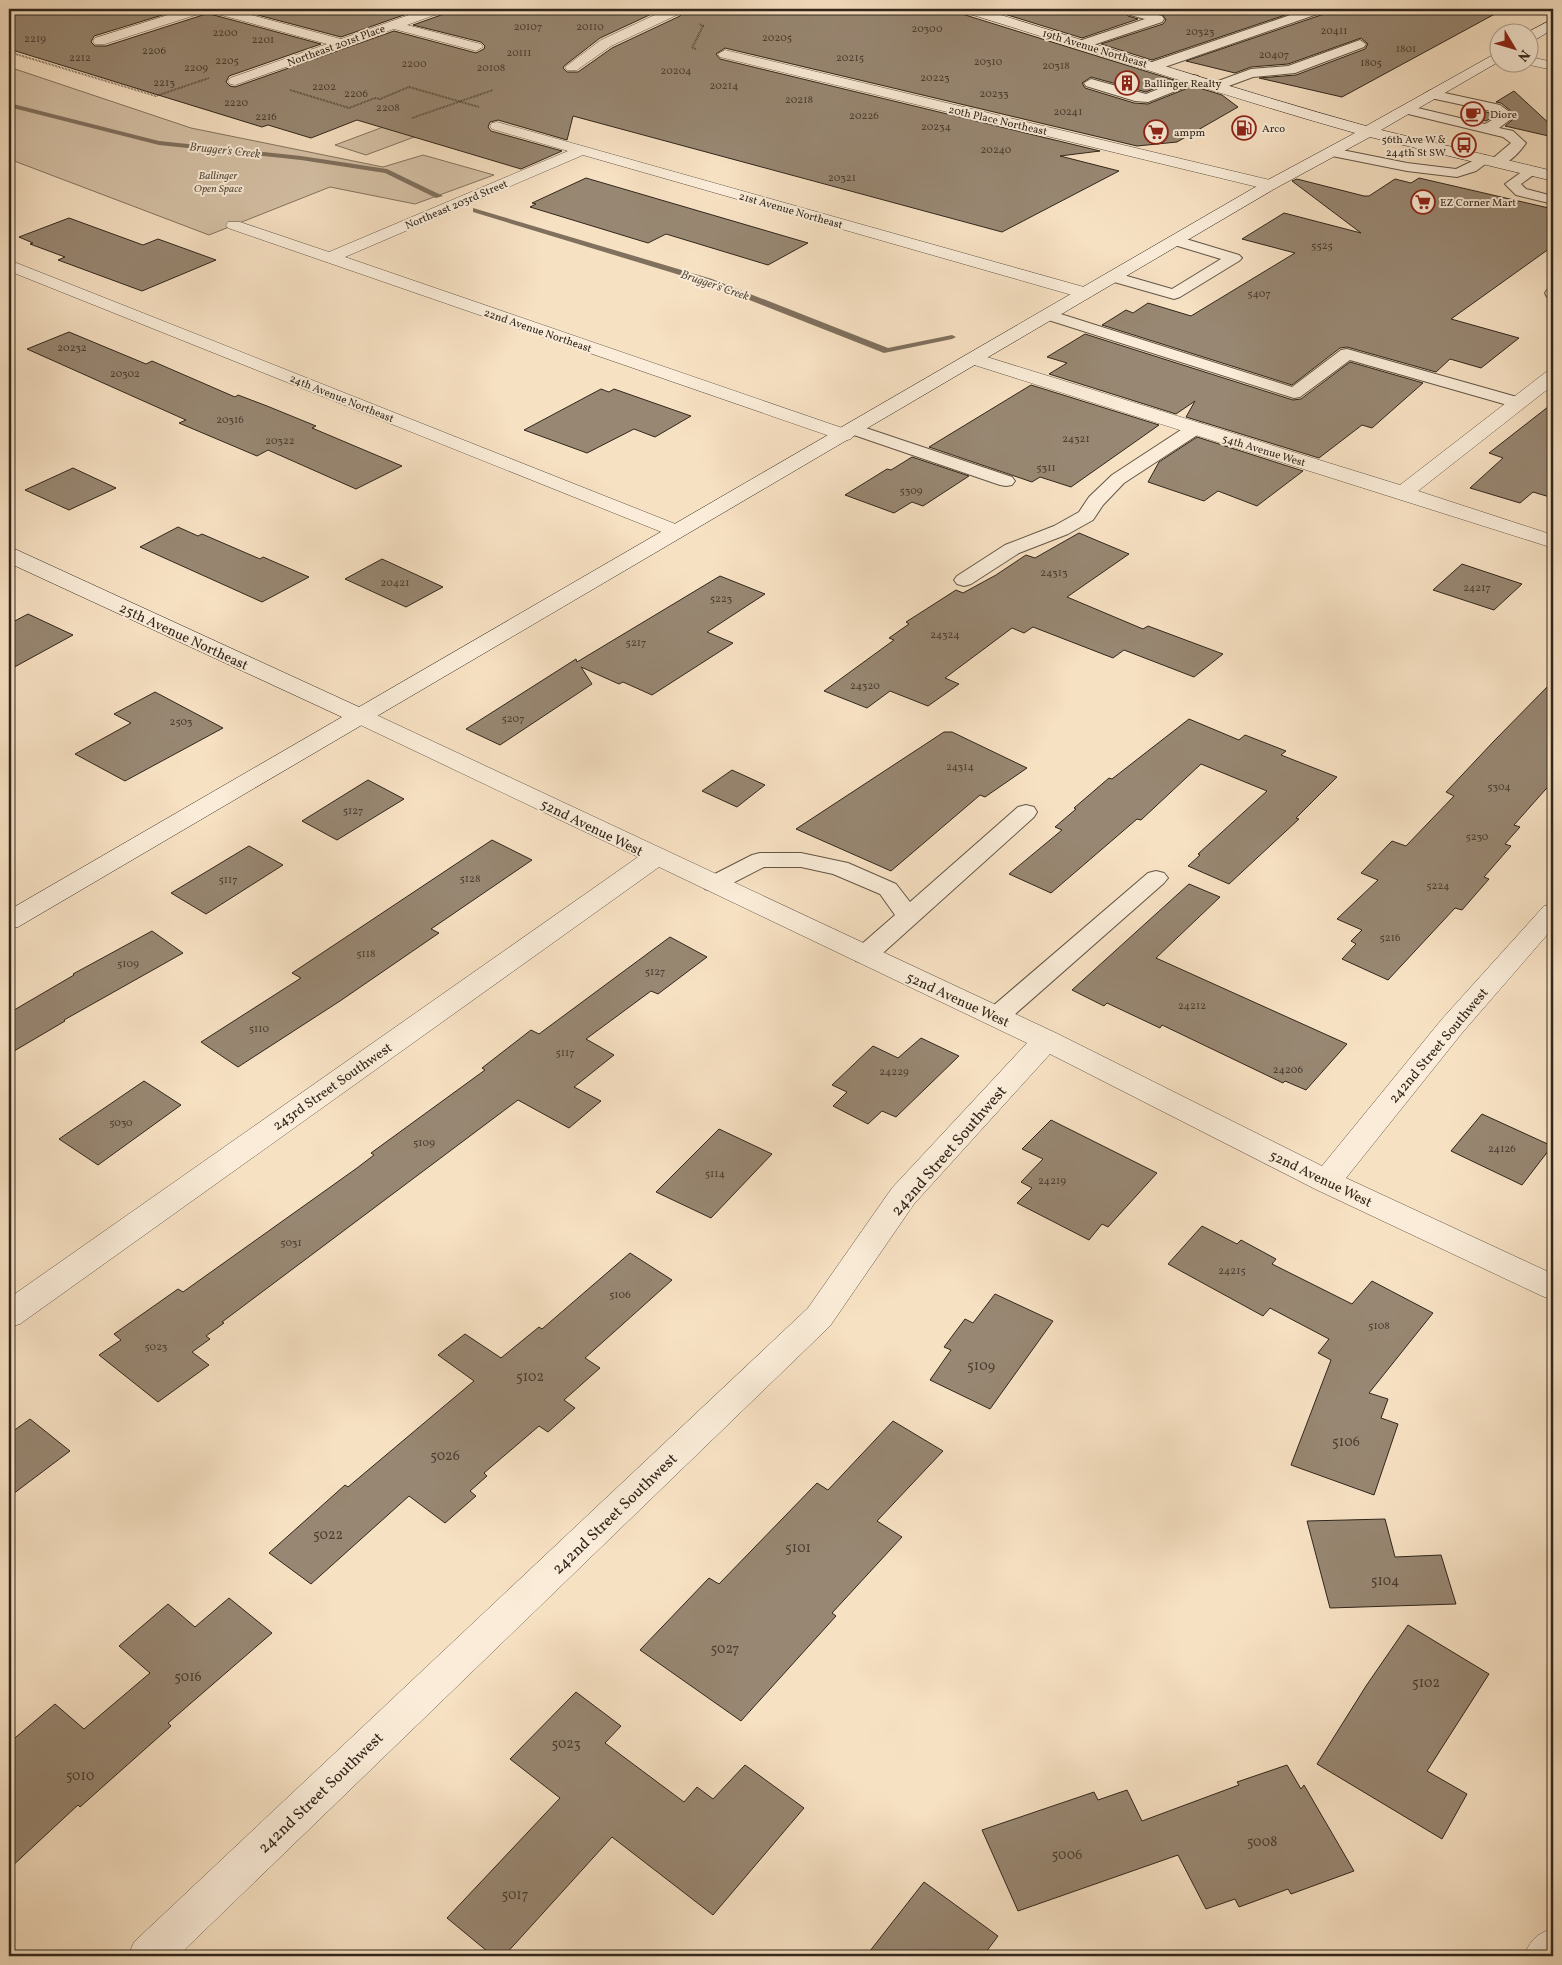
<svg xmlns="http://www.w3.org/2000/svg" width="1562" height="1965" font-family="Vollkorn,serif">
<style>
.green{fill:#d5c1a6;stroke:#837460}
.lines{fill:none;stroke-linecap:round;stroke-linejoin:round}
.stream{fill:#80705e;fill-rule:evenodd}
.building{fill:#988772;stroke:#31261b}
.lane-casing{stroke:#625545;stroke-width:2}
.street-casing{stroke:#625545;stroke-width:1}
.secondary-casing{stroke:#31261b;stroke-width:1}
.path{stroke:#31261b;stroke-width:2;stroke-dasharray:0.5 1;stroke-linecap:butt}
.lane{fill:#faecd8;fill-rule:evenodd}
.street{fill:#faecd8;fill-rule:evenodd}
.secondary{fill:#faecd8;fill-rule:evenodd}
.labels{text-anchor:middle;stroke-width:4;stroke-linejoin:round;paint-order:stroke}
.number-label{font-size:11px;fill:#4b3e31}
.far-street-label{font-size:11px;fill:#31261b;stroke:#faecd8}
.far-poi-label{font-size:11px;fill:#31261b;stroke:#faecd8;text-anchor:start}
.far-park-label{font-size:11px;font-style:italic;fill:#5a4d3e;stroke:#faecd8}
.far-water-label{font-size:12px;font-style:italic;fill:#5f5142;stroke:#faecd8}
.street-label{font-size:14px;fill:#31261b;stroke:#faecd8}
.near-number-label{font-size:14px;fill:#4b3e31}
.near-street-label{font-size:16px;fill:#31261b;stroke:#faecd8}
</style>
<rect width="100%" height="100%" fill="#f7e1c3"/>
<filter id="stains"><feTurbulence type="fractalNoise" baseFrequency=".004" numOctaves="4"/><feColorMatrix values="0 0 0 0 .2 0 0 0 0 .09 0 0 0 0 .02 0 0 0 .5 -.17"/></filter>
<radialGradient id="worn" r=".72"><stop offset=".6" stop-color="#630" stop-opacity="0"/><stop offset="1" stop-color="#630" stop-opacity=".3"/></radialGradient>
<g class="green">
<path d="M9 67 191 128 383 167 423 155 494 175 415 204 330 187 209 235 9 159Z"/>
<path d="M402 120 433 130 366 155 335 145Z"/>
</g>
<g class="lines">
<g class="stream">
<path d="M9 103 159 141 301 156 387 169 443 196 436 198 385 173 301 160 159 145 9 107Z"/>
<path d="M473 208 712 279 888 348 952 335 956 337 952 339 884 353 706 283 473 212Z"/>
</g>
</g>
<g class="building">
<path d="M9 9H182L94 36 91 42 95 46H106L206 14 208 11 210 14 321 44 229 76 226 82 230 86 235 87 394 31 476 53 484 49 485 46 481 42 413 25 444 14 446 9H656L658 11 600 38 564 66 563 68 567 72H578L612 48 680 16 683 12 682 9H959L962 14 1174 80 1146 92 1091 77 1082 83 1085 88 1134 103 1148 104 1193 86 1222 95 1238 107 1177 142 1137 146 725 48 716 54 720 59 1100 151 1060 156 1119 171 1002 232 573 116 567 140 498 120 490 122 488 127 491 131 562 151 521 169 357 120 311 138 268 125 262 127 9 49Z"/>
<path d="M235 9H421L341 37Z"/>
<path d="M1000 9H1128L1126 13 1128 16 1138 19 1082 38 998 12Z"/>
<path d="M1142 9H1303L1152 60 1101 44 1163 24 1166 20 1162 14Z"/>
<path d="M1327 9H1504L1342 97 1259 78 1296 75 1365 49 1368 44 1361 38 1288 64 1251 67 1235 73 1186 61 1324 14Z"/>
<path d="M1514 91 1553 127V137L1505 126 1517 116 1501 103 1496 102Z"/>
<path d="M1482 111 1490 113 1495 116 1486 121 1471 118Z"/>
<path d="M586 178 808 243 768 265 666 234 648 243 530 207 536 204 532 203Z"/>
<path d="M1419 178 1553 209V246L1451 319 1519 338 1481 368 1450 359 1436 372 1347 347 1340 348 1292 385 1102 325 1126 310 1133 313 1148 303 1191 316 1295 253 1242 239 1284 213 1361 233 1292 181 1297 179 1364 196H1369L1395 179 1411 183Z"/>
<path d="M69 218 143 245 158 239 216 260 142 291 58 260 65 257 30 244 33 243 19 237Z"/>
<path d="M69 332 146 364 152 361 235 397 238 395 267 406 316 426 312 428 402 466 356 489 268 450 257 456 179 423 186 420 27 349Z"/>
<path d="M1085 334 1293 400 1301 399 1350 362 1423 383 1372 428 1362 425 1319 458 1186 417 1195 401 1176 414 1049 374 1067 363 1047 357Z"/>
<path d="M1031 385 1159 425 1071 487 1040 477 1032 482 929 447Z"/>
<path d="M601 389 609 392 614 389 691 416 655 437 634 429 587 453 524 430Z"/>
<path d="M1553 403V498L1533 492 1520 503 1470 488 1503 458 1489 453Z"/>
<path d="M1197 437 1303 471 1257 506 1218 491 1204 501 1148 482 1159 462Z"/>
<path d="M912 457 969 476 923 506 912 502 894 513 845 495 887 469 891 470Z"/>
<path d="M73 468 116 488 69 510 25 490Z"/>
<path d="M178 527 198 536 202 534 260 559 263 557 309 577 262 602 140 547Z"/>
<path d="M1079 533 1129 554 1067 597 1143 629 1148 626 1223 654 1194 677 1124 650 1113 658 1033 627 1024 633 1012 628 945 678 959 684 928 706 890 691 867 708 824 691 894 640 889 638 909 624 906 622 956 590 963 593 996 575 1026 555 1035 558Z"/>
<path d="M382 559 443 587 406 607 345 579Z"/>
<path d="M1462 564 1522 584 1494 610 1433 590Z"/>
<path d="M720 576 765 594 707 632 733 643 652 695 623 682 619 684 581 667 592 684 500 745 466 729 576 659 577 662Z"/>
<path d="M28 614 73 635 9 670V624Z"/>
<path d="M1553 681V781L1514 825 1520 827 1505 844 1511 846 1484 877 1489 879 1462 910 1455 908 1388 980 1342 959 1356 944 1351 941 1362 930 1337 919 1378 880 1361 873 1392 841 1406 846 1454 796 1446 792 1494 741Z"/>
<path d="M155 692 223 728 125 781 75 754 131 723 114 714Z"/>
<path d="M1189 719 1239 740 1245 735 1286 751 1281 755 1337 777 1296 818 1299 819 1229 884 1188 866 1200 855 1198 854 1267 791 1201 764 1141 820 1137 819 1051 893 1009 874 1062 830 1055 827 1076 809 1074 808 1109 778 1112 779Z"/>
<path d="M944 732H952L1027 768 985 797 980 795 891 871 796 829Z"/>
<path d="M732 770 765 785 737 807 702 791Z"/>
<path d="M368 780 404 799 337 840 302 821Z"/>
<path d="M492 840 532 860 431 929 439 933 340 1001 238 1067 201 1042 301 978 292 973Z"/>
<path d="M249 846 283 865 206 914 171 893Z"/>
<path d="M1189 884 1220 897 1156 958 1347 1044 1306 1090 1285 1081 1283 1083 1162 1025 1160 1028 1107 1003 1104 1006 1072 990Z"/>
<path d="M152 931 183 953 64 1020 65 1021 9 1054V1013L74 975 73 974Z"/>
<path d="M670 937 707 957 658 994 651 991 586 1039 614 1055 574 1087 601 1101 569 1128 518 1100 222 1322 224 1323 206 1336 210 1339 192 1352 209 1365 158 1402 99 1355 121 1340 114 1334 178 1289 183 1292 357 1168 374 1155 371 1153 485 1070 482 1068 531 1030 539 1034Z"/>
<path d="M921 1038 959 1056 896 1117 882 1111 868 1124 833 1106 847 1092 832 1085 873 1046 898 1058Z"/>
<path d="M144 1081 181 1105 98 1165 59 1139Z"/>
<path d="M1482 1114 1552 1146 1522 1185 1451 1151Z"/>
<path d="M1051 1120 1157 1173 1108 1227 1102 1224 1089 1240 1017 1203 1032 1188 1021 1182 1043 1159 1022 1149Z"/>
<path d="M719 1129 772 1154 711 1218 656 1192Z"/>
<path d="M1202 1226 1237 1244 1241 1240 1276 1259 1272 1264 1352 1304 1372 1281 1433 1313 1369 1393 1388 1399 1381 1418 1398 1424 1374 1495 1291 1465 1331 1360 1318 1353 1329 1339 1270 1308 1263 1316 1168 1264Z"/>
<path d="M630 1253 672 1280 585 1358 600 1368 564 1400 575 1408 548 1432 539 1426 484 1473 487 1476 470 1491 476 1496 445 1523 409 1496 311 1584 269 1553 345 1485 348 1487 474 1381 438 1355 465 1334 501 1358 539 1327 542 1329Z"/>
<path d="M995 1294 1053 1321 990 1409 930 1380 951 1350 944 1347 965 1319 973 1323Z"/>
<path d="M30 1419 70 1451 9 1497V1434Z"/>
<path d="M893 1421 943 1451 877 1521 902 1537 832 1613 836 1616 741 1721 640 1650 709 1578 719 1584 817 1483 828 1490Z"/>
<path d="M1385 1519 1395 1557 1441 1555 1456 1604 1330 1608 1307 1521Z"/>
<path d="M229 1598 272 1633 168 1723 171 1726 80 1807 78 1805 9 1869V1743L55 1704 84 1729 150 1673 119 1646 168 1604 195 1627Z"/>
<path d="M1408 1625 1489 1674 1427 1771 1467 1794 1442 1839 1317 1764 1366 1686Z"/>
<path d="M576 1692 621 1726 605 1743 684 1802 697 1787 713 1799 745 1765 804 1808 713 1915 612 1837 504 1956H493L447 1918 560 1798 510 1759Z"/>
<path d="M1287 1765 1301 1789 1304 1785 1354 1871 1291 1894 1288 1889 1239 1907 1235 1899 1206 1909 1178 1855 1018 1911 982 1830 1094 1792 1098 1800 1127 1790 1142 1821 1239 1785 1237 1782Z"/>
<path d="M924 1882 998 1936 983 1956H866Z"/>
</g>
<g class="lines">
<g class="lane-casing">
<g id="lane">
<path d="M976 9H998L996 12 980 16 974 12Z"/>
<path d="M1130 9H1135L1162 16 1164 19 1162 22 1087 47H1079L1077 44 1079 41 1145 19 1130 15 1128 12Z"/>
<path d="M1308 9H1325L1323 12 1159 69H1149L1148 66 1149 63Z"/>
<path d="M1360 40 1366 44 1364 47 1295 73 1253 77 1215 91 1208 87 1210 84 1251 69 1288 66Z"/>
<path d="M1193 75 1198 76 1199 79 1198 82 1148 102 1135 101 1086 86 1084 83 1091 79 1146 94Z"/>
<path d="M1431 90 1500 105 1515 116 1499 128 1513 131 1526 143C1519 153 1506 168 1492 165L1490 162 1492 159 1511 143 1503 137 1400 112 1398 109 1405 105 1485 124 1499 116 1491 111 1426 97 1424 94Z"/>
<path d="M1332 148 1407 163 1456 169 1485 155 1492 159 1476 171 1457 177 1407 171 1327 155 1325 152 1327 149Z"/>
<path d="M1532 167 1537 168 1539 171 1521 184 1526 189 1553 196V204L1516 195 1505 184 1527 168Z"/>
<path d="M1176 236 1239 255 1242 258 1239 261 1180 297 1174 299 1107 280 1105 277 1107 274 1113 272 1172 289 1221 259 1171 244 1168 241 1171 238Z"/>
<path d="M1553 288V299L1547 297 1545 293 1547 290Z"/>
<path d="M1048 310 1292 387 1341 350 1347 349 1524 399 1527 403 1524 407 1518 408 1350 360 1300 397 1294 398 1042 318 1040 315 1042 312Z"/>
<path d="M1196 423 1202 424 1205 428 1202 432 1124 483 1103 505 1093 520 1068 534 1019 553 971 584 964 586 957 584 954 580 957 576 1005 545 1054 526 1079 512 1089 497 1112 475 1190 424Z"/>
<path d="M854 424 1012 477 1015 481 1012 485 1006 486 1000 485 848 433 845 429 848 425Z"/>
<path d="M1026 805 1034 807 1037 812 1034 817 874 961 865 963 856 961 853 955 856 949 895 915 880 894 833 874 801 867H764L721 889 713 891 705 889 701 884 705 879 752 855 760 853H801L848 863 896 884 910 902 1018 807Z"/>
<path d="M1156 871 1164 873 1168 878 1164 883 1005 1023 996 1025 987 1023 983 1017 987 1011 1148 873Z"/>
</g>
</g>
<g class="street-casing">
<g id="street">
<path d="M187 9H207L205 12 105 44H95L93 41 95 38Z"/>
<path d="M209 9H229L341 39 426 9H444L443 12 407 25 481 44 483 47 476 51 394 29 235 85 230 84 228 81 230 78 327 44 210 12Z"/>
<path d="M658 9H679L681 11 679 14 611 46 577 70H567L565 67 601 40 661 12Z"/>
<path d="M725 50 1270 180 1276 182 1278 185 1276 188 1270 190 720 57 718 54Z"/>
<path d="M1530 57 1553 62V70L1525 64 1524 62H1530Z"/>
<path d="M497 122 1091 289 1094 293 1091 297 1085 298 1079 297 583 155 345 257 851 431 854 435 851 439 844 441 228 228 226 225 228 222H240L329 252 568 151 492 129 490 126 492 123Z"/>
<path d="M9 260 683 527 686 531 683 535 676 537 669 535 9 271Z"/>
<path d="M974 353 1400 485 1546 372 1553 370V385L1418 491 1553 535V548L968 363 965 359 968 355Z"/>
<path d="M360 709 368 711 1056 1033 1322 1166 1442 1019 1544 906 1553 904V928L1462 1033 1346 1178 1553 1274V1300L1542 1296 1315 1189 1050 1054 914 1204 830 1326 178 1956H128L134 1942 808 1308 892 1188 1027 1043 659 867 20 1324 9 1327V1298L638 857 352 721 348 716 352 711Z"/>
<path d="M1553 1928V1956H1524C1530 1940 1537 1934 1553 1928Z"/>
</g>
</g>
<g class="secondary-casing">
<g id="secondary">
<path d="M961 9H981C1110 48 1237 90 1366 126L1500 51V61L1381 130 1553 171V181L1370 137 1276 188 18 927 9 929V910L342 717 9 563V549L17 550 359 707 1264 182 1355 133C1224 96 1094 52 963 12Z"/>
<path d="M1553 19V29L1535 40 1530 41V32H1528Z"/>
</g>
</g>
<g class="path">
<path d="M696 49 692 48 703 26 699 24"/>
<path d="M9 52 156 96 209 78"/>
<path d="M290 90 349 108 375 98 380 99 409 87 479 107"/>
<path d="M412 118 493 90"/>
</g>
<use href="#lane" class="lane"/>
<use href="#street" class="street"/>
<use href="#secondary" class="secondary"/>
</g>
<defs>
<g id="building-ring" transform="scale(1.25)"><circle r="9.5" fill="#faecd8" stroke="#8f2418" stroke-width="1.5"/><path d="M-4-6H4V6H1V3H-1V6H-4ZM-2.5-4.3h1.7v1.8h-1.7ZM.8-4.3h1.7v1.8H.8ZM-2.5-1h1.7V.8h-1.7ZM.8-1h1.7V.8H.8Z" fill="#8f2418"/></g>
<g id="cafe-ring" transform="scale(1.25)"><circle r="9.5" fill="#faecd8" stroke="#8f2418" stroke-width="1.5"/><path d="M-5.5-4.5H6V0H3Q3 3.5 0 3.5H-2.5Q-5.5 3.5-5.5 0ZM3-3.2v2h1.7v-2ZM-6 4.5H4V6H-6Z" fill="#8f2418"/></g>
<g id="fuel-ring" transform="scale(1.25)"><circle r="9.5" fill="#faecd8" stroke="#8f2418" stroke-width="1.5"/><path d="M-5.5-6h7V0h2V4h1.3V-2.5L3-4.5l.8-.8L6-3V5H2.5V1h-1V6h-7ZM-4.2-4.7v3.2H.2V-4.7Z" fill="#8f2418"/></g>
<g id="supermarket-ring" transform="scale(1.25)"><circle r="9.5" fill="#faecd8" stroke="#8f2418" stroke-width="1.5"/><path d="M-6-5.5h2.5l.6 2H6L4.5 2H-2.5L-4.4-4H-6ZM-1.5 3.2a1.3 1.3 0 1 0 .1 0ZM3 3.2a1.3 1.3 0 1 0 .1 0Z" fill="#8f2418"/></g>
<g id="bus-ring" transform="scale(1.25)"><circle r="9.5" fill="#faecd8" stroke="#8f2418" stroke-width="1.5"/><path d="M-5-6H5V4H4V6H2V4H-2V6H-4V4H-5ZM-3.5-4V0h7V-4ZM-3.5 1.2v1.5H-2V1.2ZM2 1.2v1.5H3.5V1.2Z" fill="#8f2418"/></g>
</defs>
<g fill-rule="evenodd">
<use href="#building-ring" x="1127" y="83"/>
<use href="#cafe-ring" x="1473" y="114"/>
<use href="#fuel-ring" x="1244" y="128"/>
<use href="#supermarket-ring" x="1156" y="132"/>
<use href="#bus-ring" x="1464" y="145"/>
<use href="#supermarket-ring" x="1423" y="202"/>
</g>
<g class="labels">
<g class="number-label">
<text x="528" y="30">20107</text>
<text x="590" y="30">20110</text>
<text x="927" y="32">20300</text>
<text x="1334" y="34">20411</text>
<text x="1200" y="35">20323</text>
<text x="225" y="36">2200</text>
<text x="777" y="41">20205</text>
<text x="35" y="42">2219</text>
<text x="263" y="43">2201</text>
<text x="1406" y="52">1801</text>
<text x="154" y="54">2206</text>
<text x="519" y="56">20111</text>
<text x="1274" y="58">20407</text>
<text x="80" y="61">2212</text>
<text x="850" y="61">20215</text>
<text x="227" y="64">2205</text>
<text x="988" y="65">20310</text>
<text x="1371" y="66">1805</text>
<text x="414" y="67">2200</text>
<text x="1056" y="69">20318</text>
<text x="196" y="71">2209</text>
<text x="491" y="71">20108</text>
<text x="676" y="74">20204</text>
<text x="935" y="81">20223</text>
<text x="164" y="86">2213</text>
<text x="724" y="89">20214</text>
<text x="324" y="90">2202</text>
<text x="356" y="97">2206</text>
<text x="994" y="97">20233</text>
<text x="799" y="103">20218</text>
<text x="236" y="106">2220</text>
<text x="388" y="111">2208</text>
<text x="1068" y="115">20241</text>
<text x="864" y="119">20226</text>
<text x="266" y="120">2216</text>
<text x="936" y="130">20234</text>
<text x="996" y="153">20240</text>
<text x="842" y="181">20321</text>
<text x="1322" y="249">5525</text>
<text x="1259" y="297">5407</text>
<text x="72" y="351">20232</text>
<text x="125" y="377">20302</text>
<text x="230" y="423">20316</text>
<text x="1076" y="442">24321</text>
<text x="280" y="444">20322</text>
<text x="1046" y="471">5311</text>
<text x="911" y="494">5309</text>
<text x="1054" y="576">24313</text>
<text x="395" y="586">20421</text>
<text x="1477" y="591">24217</text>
<text x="721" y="602">5223</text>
<text x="945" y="638">24324</text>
<text x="636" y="646">5217</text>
<text x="865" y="689">24320</text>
<text x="513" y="722">5207</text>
<text x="181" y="725">2503</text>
<text x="960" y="770">24314</text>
<text x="1499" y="790">5304</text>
<text x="353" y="814">5127</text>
<text x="1477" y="840">5230</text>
<text x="470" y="882">5128</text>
<text x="228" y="883">5117</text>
<text x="1438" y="889">5224</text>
<text x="1390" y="941">5216</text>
<text x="366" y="957">5118</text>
<text x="128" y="967">5109</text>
<text x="655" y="975">5127</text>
<text x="1192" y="1009">24212</text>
<text x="259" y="1032">5110</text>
<text x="565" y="1056">5117</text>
<text x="1288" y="1073">24206</text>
<text x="894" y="1075">24229</text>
<text x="121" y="1126">5030</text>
<text x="424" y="1146">5109</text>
<text x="1502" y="1152">24126</text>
<text x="715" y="1177">5114</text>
<text x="1052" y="1184">24219</text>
<text x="291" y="1246">5031</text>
<text x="1232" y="1274">24215</text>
<text x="620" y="1298">5106</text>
<text x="1379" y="1329">5108</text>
<text x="156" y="1350">5023</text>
</g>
<g class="far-street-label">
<text transform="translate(336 45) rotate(-20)" y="4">Northeast 201st Place</text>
<text transform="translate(1095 48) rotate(17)" y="4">19th Avenue Northeast</text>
<text transform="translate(998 120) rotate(13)" y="4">20th Place Northeast</text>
<text transform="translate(456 204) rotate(-23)" y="4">Northeast 203rd Street</text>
<text transform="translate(791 210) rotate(16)" y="4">21st Avenue Northeast</text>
<text transform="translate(538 330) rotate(19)" y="4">22nd Avenue Northeast</text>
<text transform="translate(342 398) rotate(22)" y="4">24th Avenue Northeast</text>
<text transform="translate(1264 450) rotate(17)" y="4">54th Avenue West</text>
</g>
<g class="far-poi-label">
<text x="1144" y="87">Ballinger Realty</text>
<text x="1490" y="118">Diore</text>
<text x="1262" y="132">Arco</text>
<text x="1174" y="136">ampm</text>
<text x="1446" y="143" text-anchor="end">56th Ave W &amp;<tspan x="1446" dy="13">244th St SW</tspan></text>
<text x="1440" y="206">EZ Corner Mart</text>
</g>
<g class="far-park-label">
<text x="218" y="179">Ballinger<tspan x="218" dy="13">Open Space</tspan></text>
</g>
<g class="far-water-label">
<text transform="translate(225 150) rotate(6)" y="4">Brugger's Creek</text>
<text transform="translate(715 285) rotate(19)" y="4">Brugger's Creek</text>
</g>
<g class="street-label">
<text transform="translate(184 636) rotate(25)" y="5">25th Avenue Northeast</text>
<text transform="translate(592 827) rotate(26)" y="5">52nd Avenue West</text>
<text transform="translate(958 999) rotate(25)" y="5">52nd Avenue West</text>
<text transform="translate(1438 1045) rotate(-50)" y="5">242nd Street Southwest</text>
<text transform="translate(332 1086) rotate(-35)" y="5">243rd Street Southwest</text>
<text transform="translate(1321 1178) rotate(26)" y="5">52nd Avenue West</text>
</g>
<g class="near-number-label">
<text x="981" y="1370">5109</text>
<text x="530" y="1381">5102</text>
<text x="1346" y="1446">5106</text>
<text x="445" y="1460">5026</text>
<text x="328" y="1539">5022</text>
<text x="798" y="1552">5101</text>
<text x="1385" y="1585">5104</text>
<text x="725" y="1653">5027</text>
<text x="188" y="1681">5016</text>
<text x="1426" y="1687">5102</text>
<text x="566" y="1748">5023</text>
<text x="80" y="1780">5010</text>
<text x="1262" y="1846">5008</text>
<text x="1067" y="1859">5006</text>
<text x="515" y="1899">5017</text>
</g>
<g class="near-street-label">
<text transform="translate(948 1150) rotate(-49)" y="6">242nd Street Southwest</text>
<text transform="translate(614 1513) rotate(-44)" y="6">242nd Street Southwest</text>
<text transform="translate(320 1792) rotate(-44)" y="6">242nd Street Southwest</text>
</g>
</g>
<rect width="1562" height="1965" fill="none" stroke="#f7e1c3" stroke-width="30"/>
<rect x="10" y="10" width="1542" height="1945" fill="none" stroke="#31261b" stroke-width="2.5"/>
<rect x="15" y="15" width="1532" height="1935" fill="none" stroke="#31261b"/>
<g transform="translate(1514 48) rotate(128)"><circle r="24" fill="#faecd8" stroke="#aa9d8c"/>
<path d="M0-4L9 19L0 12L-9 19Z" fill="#8f2418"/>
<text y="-8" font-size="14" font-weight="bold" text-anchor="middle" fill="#31261b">N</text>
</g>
<rect width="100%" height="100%" filter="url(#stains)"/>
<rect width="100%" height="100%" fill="url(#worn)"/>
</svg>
